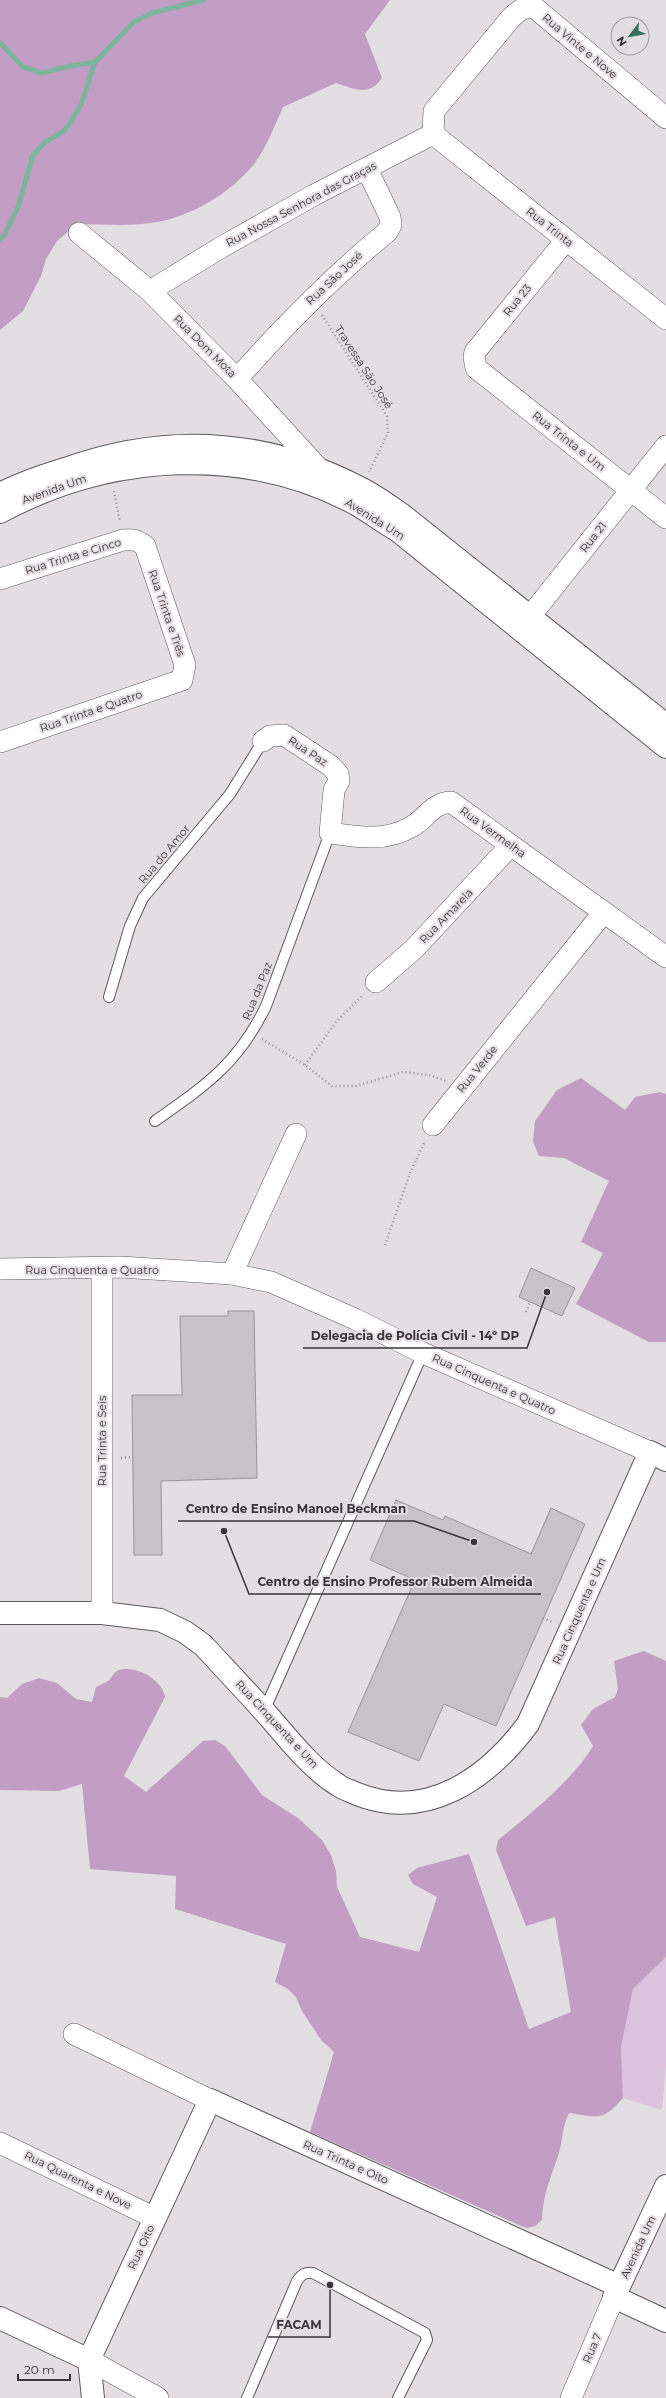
<svg xmlns="http://www.w3.org/2000/svg" width="666" height="2398" font-family="Montserrat,sans-serif">
<style>
.green{fill:#dec3df}
.forest{fill:#c29ec4}
.lines{fill:none;stroke-linecap:round;stroke-linejoin:round}
.stream{stroke:#7db49d;stroke-width:5}
.building{fill:#c7c3c7;stroke:#989498}
.service-casing{stroke:#5d5a5d;stroke-width:12}
.minor-casing{stroke:#5d5a5d;stroke-width:22}
.tertiary-casing{stroke:#5d5a5d;stroke-width:24}
.secondary-casing{stroke:#5d5a5d;stroke-width:24}
.path{stroke:#939093;stroke-width:2.5;stroke-dasharray:1 3;stroke-linecap:butt}
.service{stroke:#fff;stroke-width:10}
.minor{stroke:#fff;stroke-width:21}
.tertiary{stroke:#fff;stroke-width:22}
.secondary{stroke:#fff;stroke-width:22}
.labels{text-anchor:middle;stroke-width:4;stroke-linejoin:round;paint-order:stroke}
.street-label{font-size:11px;fill:#383638;stroke:#e2dee2}
.leader{fill:none;stroke:#383638;stroke-width:1.5}
.callout-dot{fill:#383638;stroke:#e2dee2;stroke-width:1.5}
.callout-label{font-size:12px;text-anchor:middle;font-weight:bold;fill:#383638;stroke:#e2dee2;stroke-width:4;stroke-linejoin:round;paint-order:stroke}
</style>
<rect width="100%" height="100%" fill="#e2dee2"/>
<path class="green" d="M666 1957V2064L662 2110 623 2098 621 2047 633 1989Z"/>
<g class="forest">
<path d="M0 0H390L365 34 382 78C369 97 355 89 336 83L283 107C274 127 265 152 250 169 224 198 181 222 141 224 120 226 98 224 77 224L57 241 46 259 41 276 23 311 0 330Z"/>
<path d="M581 1078 625 1110 635 1097 660 1092 666 1094V1342H649L576 1304 603 1253 581 1242 609 1181 564 1158 539 1156 533 1142 535 1121 557 1090Z"/>
<path d="M644 1651 666 1661V1957L633 1989 621 2047 623 2098C602 2122 598 2117 569 2113 562 2127 563 2139 559 2153 552 2175 542 2196 542 2220L535 2226 526 2228 310 2132 334 2052 321 2040 302 2011 296 1997 288 1989 275 1982 286 1944 175 1909 176 1876 90 1869 82 1784 59 1791 0 1790V1697L7 1698 22 1684 39 1678 57 1683 76 1699 92 1702 96 1687C100 1685 104 1683 108 1681 112 1678 113 1672 119 1670 136 1665 162 1679 165 1697L124 1776 146 1792 203 1741 215 1740 225 1746 262 1795 298 1818 322 1840 331 1855 336 1871 337 1887 360 1937 419 1952 437 1897 413 1884 408 1875 417 1868 469 1854 529 2029 571 2012 555 1917 526 1926 496 1850 498 1840C530 1814 572 1781 593 1746L581 1725 593 1709 615 1697 618 1689 614 1661Z"/>
</g>
<g class="lines">
<g class="stream">
<path d="M0 43 23 67 42 73 70 66 95 62"/>
<path d="M0 239 4 236 18 207 33 155 44 143 65 130 81 105 95 62 134 22 152 13 203 0"/>
</g>
</g>
<g class="building">
<path d="M531 1268 575 1288 562 1316 519 1297Z"/>
<path d="M228 1311H254L257 1478 161 1481 162 1555H134L132 1395H182L180 1316H228Z"/>
<path d="M396 1500 443 1520 445 1516 531 1554 551 1508 585 1524 496 1726 444 1704 419 1761 348 1732 415 1580 370 1560Z"/>
</g>
<g class="lines">
<g class="service-casing">
<g id="service">
<path d="M109 997 130 926 143 898 230 794 263 741"/>
<path d="M155 1121C206 1085 238 1064 266 1006L330 833"/>
<path d="M264 1711 423 1353"/>
<path d="M247 2398 297 2281C302 2274 305 2272 313 2273L425 2333 427 2340 398 2398"/>
</g>
</g>
<g class="minor-casing">
<g id="minor">
<path d="M433 134 434 111 510 19C518 11 523 6 535 8L666 118"/>
<path d="M433 134 666 319"/>
<path d="M79 233 150 291 237 379 320 470"/>
<path d="M566 240 475 352 474 357 476 368 666 518"/>
<path d="M150 291 220 248 314 195 433 134"/>
<path d="M237 379C284 326 332 277 387 232L391 225 390 217 367 169"/>
<path d="M0 579 123 540C133 539 138 540 145 546L185 665 182 680 0 742"/>
<path d="M520 629 666 446"/>
<path d="M263 741 270 736 284 735 331 766 338 774 339 781 334 790 330 833C358 837 385 842 411 827 426 819 432 803 451 802L666 957"/>
<path d="M376 982 414 949 511 845"/>
<path d="M433 1125 603 913"/>
<path d="M0 1269 120 1267 232 1274 271 1282 355 1319 423 1353 650 1452"/>
<path d="M232 1274 296 1134"/>
<path d="M102 1613V1268"/>
<path d="M74 2034 210 2100"/>
<path d="M0 2143 155 2218"/>
<path d="M89 2360 158 2398"/>
<path d="M571 2398 614 2297"/>
</g>
</g>
<g class="tertiary-casing">
<g id="tertiary">
<path d="M0 1613H102L160 1620 185 1632 203 1645C226 1670 249 1694 271 1719 291 1742 312 1769 338 1785 343 1789 351 1791 357 1794 427 1822 488 1778 528 1724L650 1452 666 1460"/>
<path d="M0 2318 89 2360"/>
<path d="M93 2398 89 2360 210 2100 619 2286"/>
</g>
</g>
<g class="secondary-casing">
<g id="secondary">
<path d="M0 494C21 483 43 476 65 469 166 433 264 438 360 488 374 495 388 505 401 514L666 725"/>
<path d="M0 512C110 453 244 444 356 504 370 512 383 522 397 530L666 747"/>
<path d="M666 2186 614 2297 666 2321"/>
</g>
</g>
<g class="path">
<path d="M322 315 387 416 388 433 369 472"/>
<path d="M114 491 120 522"/>
<path d="M262 1039 305 1065 332 1086H356L403 1072 429 1075 446 1081"/>
<path d="M305 1065 336 1022 363 995"/>
<path d="M385 1245 410 1173 425 1141"/>
<path d="M526 1312 530 1302"/>
<path d="M121 1458 133 1457"/>
<path d="M543 1618 552 1622"/>
</g>
<use href="#service" class="service"/>
<use href="#minor" class="minor"/>
<use href="#tertiary" class="tertiary"/>
<use href="#secondary" class="secondary"/>
</g>
<g class="labels">
<g class="street-label">
<text transform="translate(580 46) rotate(40)" y="4">Rua Vinte e Nove</text>
<text transform="translate(301 204) rotate(-28)" y="4">Rua Nossa Senhora das Graças</text>
<text transform="translate(550 227) rotate(38)" y="4">Rua Trinta</text>
<text transform="translate(334 278) rotate(-43)" y="4">Rua São José</text>
<text transform="translate(517 300) rotate(-51)" y="4">Rua 23</text>
<text transform="translate(205 346) rotate(45)" y="4">Rua Dom Mota</text>
<text transform="translate(364 367) rotate(57)" y="4">Travessa São José</text>
<text transform="translate(569 441) rotate(38)" y="4">Rua Trinta e Um</text>
<text transform="translate(54 489) rotate(-20)" y="4">Avenida Um</text>
<text transform="translate(375 519) rotate(32)" y="4">Avenida Um</text>
<text transform="translate(593 537) rotate(-52)" y="4">Rua 21</text>
<text transform="translate(73 556) rotate(-17)" y="4">Rua Trinta e Cinco</text>
<text transform="translate(167 613) rotate(71)" y="4">Rua Trinta e Três</text>
<text transform="translate(91 711) rotate(-19)" y="4">Rua Trinta e Quatro</text>
<text transform="translate(308 751) rotate(33)" y="4">Rua Paz</text>
<text transform="translate(493 832) rotate(36)" y="4">Rua Vermelha</text>
<text transform="translate(164 854) rotate(-50)" y="4">Rua do Amor</text>
<text transform="translate(446 916) rotate(-46)" y="4">Rua Amarela</text>
<text transform="translate(257 991) rotate(-68)" y="4">Rua da Paz</text>
<text transform="translate(477 1069) rotate(-51)" y="4">Rua Verde</text>
<text x="92" y="1274">Rua Cinquenta e Quatro</text>
<text transform="translate(494 1384) rotate(24)" y="4">Rua Cinquenta e Quatro</text>
<text transform="translate(102 1441) rotate(-90)" y="4">Rua Trinta e Seis</text>
<text transform="translate(579 1611) rotate(-66)" y="4">Rua Cinquenta e Um</text>
<text transform="translate(277 1724) rotate(47)" y="4">Rua Cinquenta e Um</text>
<text transform="translate(346 2162) rotate(24)" y="4">Rua Trinta e Oito</text>
<text transform="translate(78 2180) rotate(26)" y="4">Rua Quarenta e Nove</text>
<text transform="translate(141 2247) rotate(-65)" y="4">Rua Oito</text>
<text transform="translate(638 2247) rotate(-65)" y="4">Avenida Um</text>
<text transform="translate(592 2348) rotate(-67)" y="4">Rua 7</text>
</g>
</g>
<path class="leader" d="M547 1292L527 1348H303M474 1542L414 1521H178M224 1531L249 1594H541M330 2285L330 2337H268"/>
<g class="callout-dot">
<circle cx="547" cy="1292" r="4"/>
<circle cx="474" cy="1542" r="4"/>
<circle cx="224" cy="1531" r="4"/>
<circle cx="330" cy="2285" r="4"/>
</g>
<g class="callout-label">
<text x="415" y="1340">Delegacia de Polícia Civil - 14º DP</text>
<text x="296" y="1513">Centro de Ensino Manoel Beckman</text>
<text x="395" y="1586">Centro de Ensino Professor Rubem Almeida</text>
<text x="299" y="2329">FACAM</text>
</g>
<g transform="translate(630 36) rotate(238)"><circle r="19" fill="#e2dee2" stroke="#9e9b9e"/>
<path d="M0-3L7 15L0 10L-7 15Z" fill="#34705a"/>
<text y="-6" font-size="11" font-weight="bold" text-anchor="middle" fill="#383638">N</text>
</g>
<path d="M18 2374v6h52v-6" fill="none" stroke="#383638" stroke-width="2"/>
<text x="24" y="2374" font-size="12" fill="#383638" stroke="#e2dee2" stroke-width="3" paint-order="stroke">20 m</text>
</svg>
